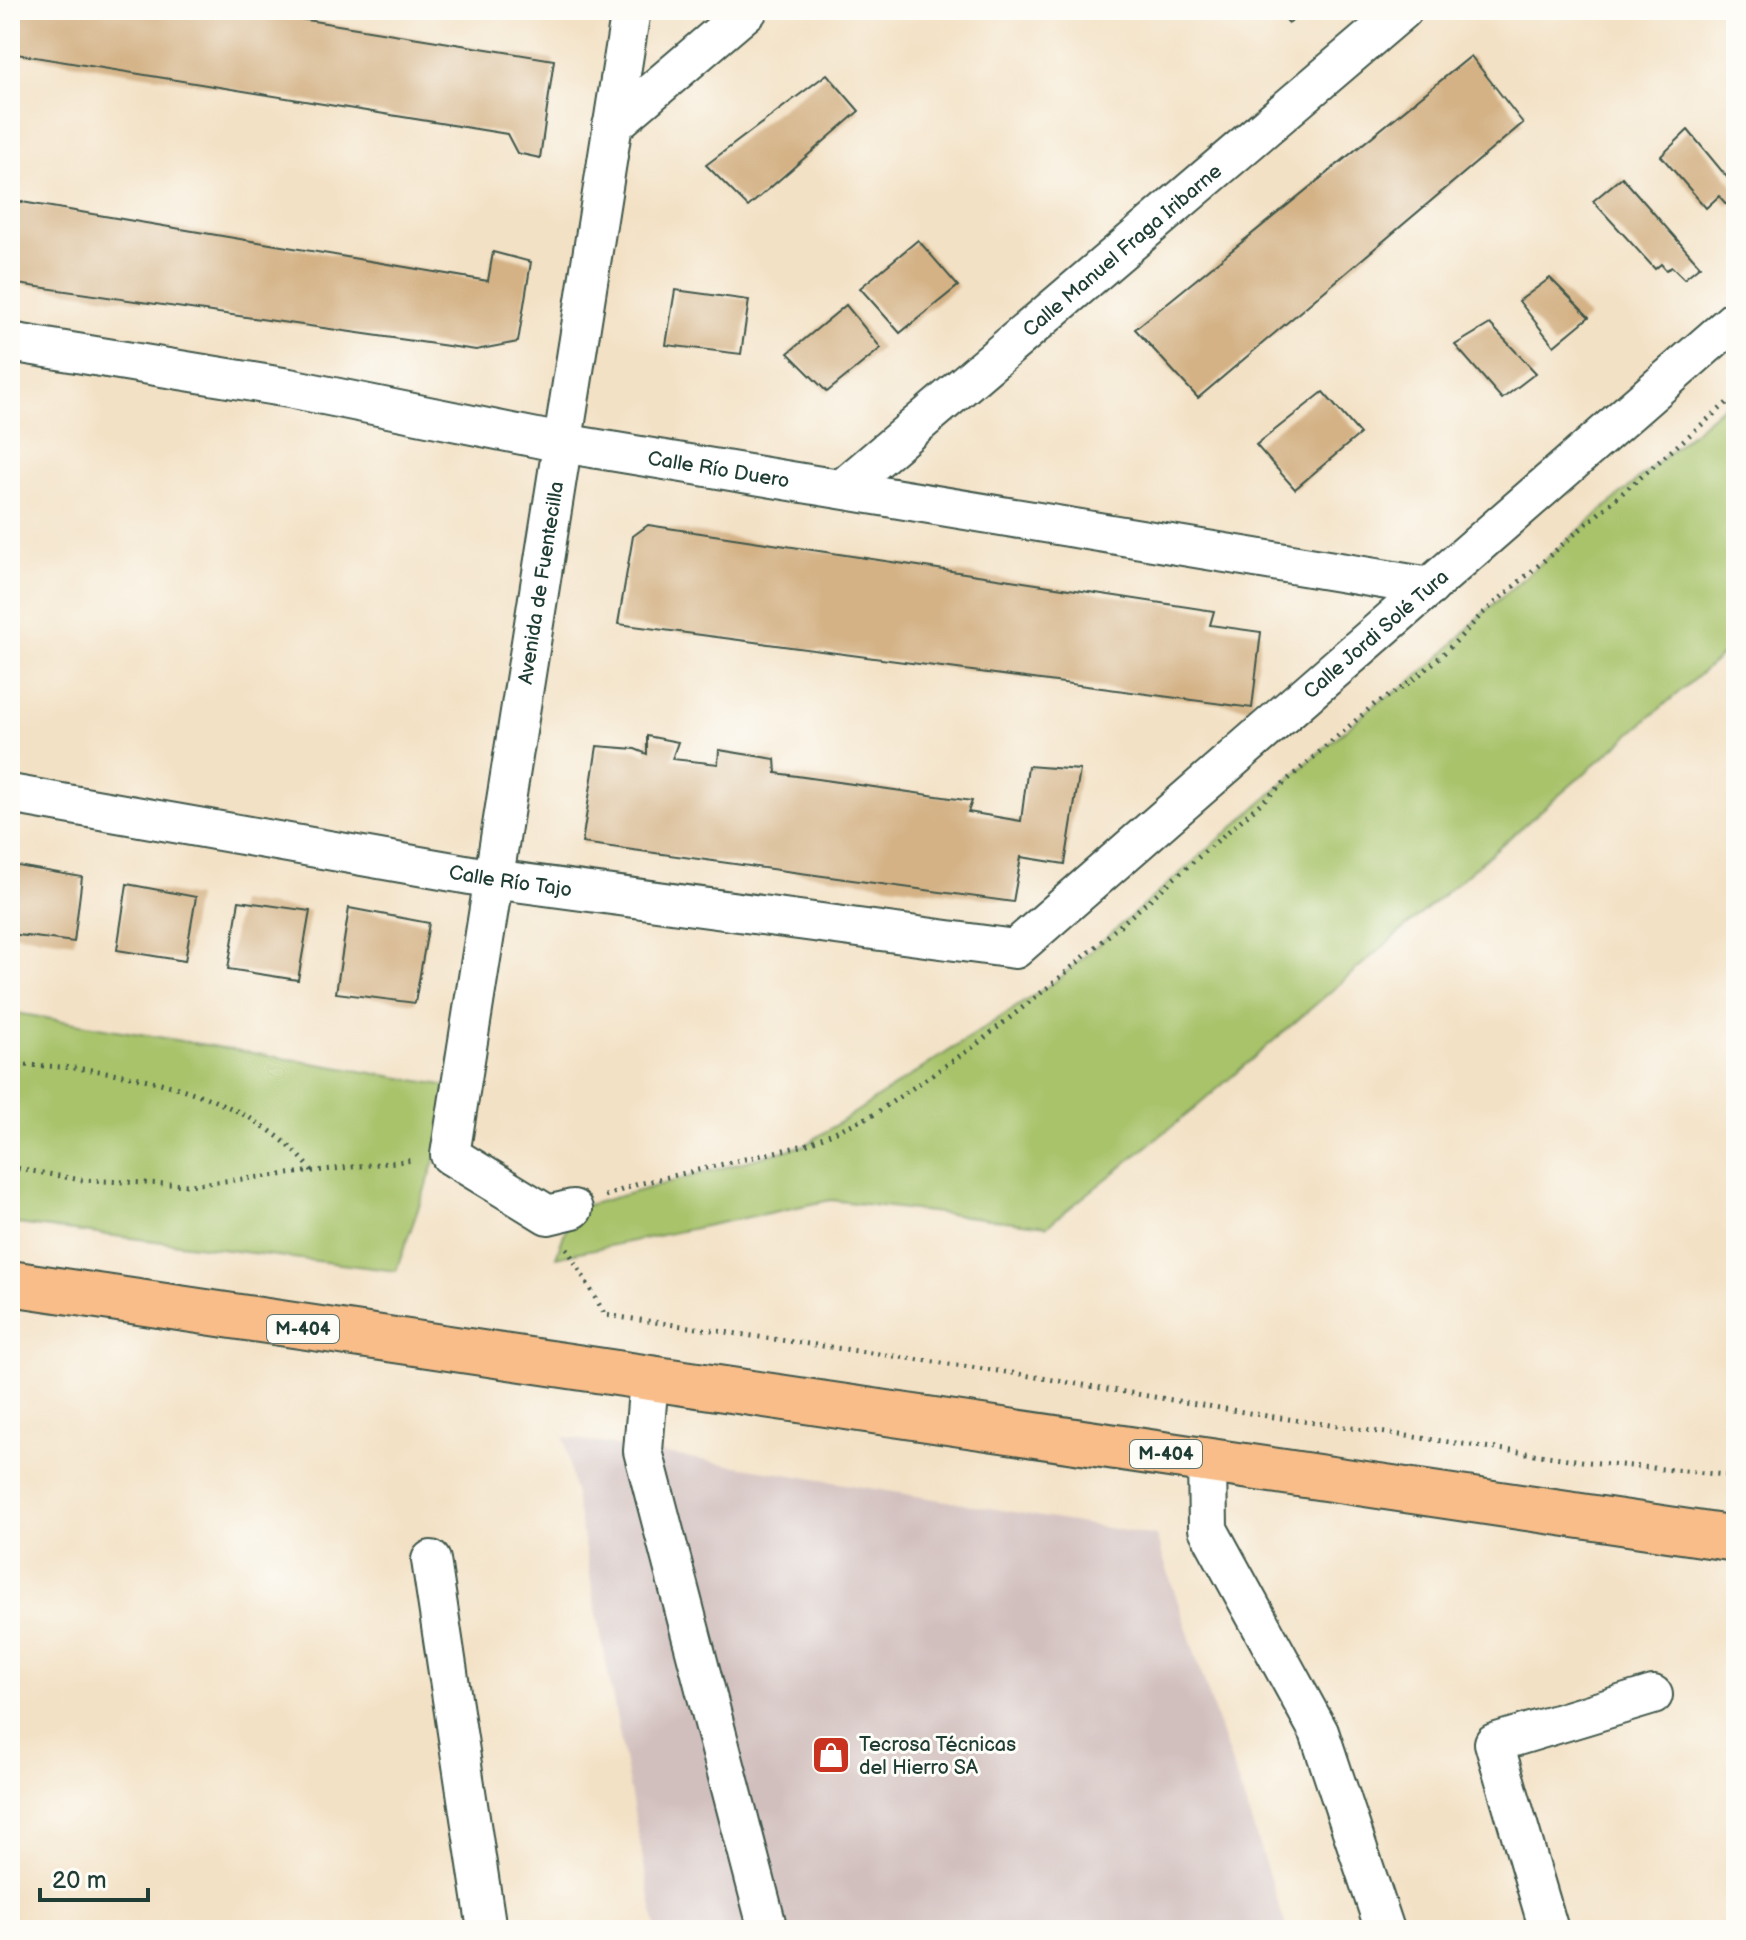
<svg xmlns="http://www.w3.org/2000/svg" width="1746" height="1940" font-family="'Balsamiq Sans',sans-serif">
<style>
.industrial{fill:#d1bfbe}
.green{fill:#a8c36a;stroke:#64804f;stroke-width:2}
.building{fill:#d4b286}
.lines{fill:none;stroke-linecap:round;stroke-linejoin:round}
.minor-casing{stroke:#3f564a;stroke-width:42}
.major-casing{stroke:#3f564a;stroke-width:48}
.path{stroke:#3f564a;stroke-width:5;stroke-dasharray:2 6;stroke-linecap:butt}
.minor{stroke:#fff;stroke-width:38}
.major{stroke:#f8bd89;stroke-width:44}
.labels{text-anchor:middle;stroke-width:6;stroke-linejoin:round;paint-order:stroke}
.shield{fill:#fdfcf7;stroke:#62766e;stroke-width:2}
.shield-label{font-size:18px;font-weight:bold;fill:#1f3d34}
.street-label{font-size:20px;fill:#1f3d34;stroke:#fdfcf7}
.poi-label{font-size:20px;fill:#1f3d34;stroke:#fdfcf7;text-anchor:start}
</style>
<rect width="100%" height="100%" fill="#fdfcf7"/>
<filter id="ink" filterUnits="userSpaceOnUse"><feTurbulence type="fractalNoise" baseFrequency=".0125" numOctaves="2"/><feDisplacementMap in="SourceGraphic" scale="16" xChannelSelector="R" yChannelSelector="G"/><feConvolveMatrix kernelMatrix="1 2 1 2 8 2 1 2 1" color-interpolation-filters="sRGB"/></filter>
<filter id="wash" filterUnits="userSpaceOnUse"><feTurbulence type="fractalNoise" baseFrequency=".006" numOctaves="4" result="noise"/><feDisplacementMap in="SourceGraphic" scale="32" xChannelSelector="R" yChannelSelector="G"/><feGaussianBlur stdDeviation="1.8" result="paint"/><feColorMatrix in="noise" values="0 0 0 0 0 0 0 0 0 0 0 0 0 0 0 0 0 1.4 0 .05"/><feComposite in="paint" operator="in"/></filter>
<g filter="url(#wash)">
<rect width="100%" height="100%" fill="#f3e1c5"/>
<path class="industrial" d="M564 1437 1156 1536 1287 1930H656Z"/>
<g class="green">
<path d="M1736 395V643L1194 1109 1047 1226 831 1200 556 1257 573 1209 805 1145 1056 981 1376 703C1417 683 1451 647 1482 614Z"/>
<path d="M10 1012 461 1088 396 1271 10 1223Z"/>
</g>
<g id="blocks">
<g class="building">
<path d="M10 10H245L554 60 540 158 517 153 507 134 10 53Z"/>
<path d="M1277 10H1304L1289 23Z"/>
<path d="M1471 56 1523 123 1198 398 1135 329Z"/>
<path d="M827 74 859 111 748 207 706 165Z"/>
<path d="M1688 130 1736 188V199L1728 206 1719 196 1706 208 1661 156Z"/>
<path d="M1622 177 1700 266 1684 279 1672 267 1666 270 1661 264 1655 269 1593 201Z"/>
<path d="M10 200 488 281 493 252 531 262 518 342 476 350 10 283Z"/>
<path d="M918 240 958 286 900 333 860 288Z"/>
<path d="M1550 278 1589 317 1554 346 1519 301Z"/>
<path d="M675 290 749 300 741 354 666 345Z"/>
<path d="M846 305 881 348 827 392 788 353Z"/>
<path d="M1490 324 1536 373 1502 399 1455 345Z"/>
<path d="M1323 392 1360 434 1295 489 1256 445Z"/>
<path d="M648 525 1214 611 1210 625 1261 632 1252 708 618 624 633 536Z"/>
<path d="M647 736 678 742 672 759 718 764 719 750 775 759 776 773 972 801 968 812 1021 821 1028 766 1080 770 1065 864 1021 857 1013 902 582 843 597 746 635 749 647 754Z"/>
<path d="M12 865 82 877 74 942 10 934Z"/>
<path d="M127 884 196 897 185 961 117 950Z"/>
<path d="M239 901 310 911 298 980 228 969Z"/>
<path d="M349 908 429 923 415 1003 336 993Z"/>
</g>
</g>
</g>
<g filter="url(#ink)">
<use href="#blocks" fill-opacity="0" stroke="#3f564a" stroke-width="2"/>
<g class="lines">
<g class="minor-casing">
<g id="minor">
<path d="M612 126 748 10"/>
<path id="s1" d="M10 342 289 388 562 443 1430 587"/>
<path id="s2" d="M842 489 1403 10"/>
<path id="s3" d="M10 794 493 879 1015 949 1736 319"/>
<path id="s4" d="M573 1209 548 1215 450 1155 631 10"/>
<path d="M649 1378 643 1451 768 1930"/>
<path d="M1207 1461 1208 1529 1319 1732 1385 1930"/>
<path d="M431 1560 487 1930"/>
<path d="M1549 1930 1494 1743 1653 1695"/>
</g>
</g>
<g class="major-casing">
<path id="major" d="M10 1283 1736 1539"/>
</g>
<g class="path">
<path d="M10 1065C109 1065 250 1088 313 1172"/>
<path d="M10 1167 81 1180 189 1185 414 1160"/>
<path d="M605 1196 638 1184 805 1145 873 1115 973 1047 1056 981 1376 703C1417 683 1451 647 1482 614L1736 395"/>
<path d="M567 1248 605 1315 1012 1373 1267 1416 1589 1462 1736 1476"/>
</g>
<use href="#minor" class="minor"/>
<use href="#major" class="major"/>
</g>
</g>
<defs>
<g id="shop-square" transform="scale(2)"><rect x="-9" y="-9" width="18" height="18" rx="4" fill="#c8321e" stroke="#fdfcf7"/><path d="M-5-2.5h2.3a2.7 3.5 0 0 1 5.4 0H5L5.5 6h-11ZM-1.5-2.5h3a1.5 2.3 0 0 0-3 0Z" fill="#fff"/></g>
</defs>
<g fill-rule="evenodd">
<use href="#shop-square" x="831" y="1755"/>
</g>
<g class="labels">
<g class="shield">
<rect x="267" y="1315" width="72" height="28" rx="6"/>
<rect x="1130" y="1440" width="72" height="28" rx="6"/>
</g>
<g class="shield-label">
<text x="303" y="1335">M-404</text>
<text x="1166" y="1460">M-404</text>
</g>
<g class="street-label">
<text dy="7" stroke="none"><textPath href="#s2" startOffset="368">Calle Manuel Fraga Iribarne</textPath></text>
<text dy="7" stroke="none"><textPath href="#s1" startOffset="720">Calle Río Duero</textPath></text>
<text dy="7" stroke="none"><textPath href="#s4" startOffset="720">Avenida de Fuentecilla</textPath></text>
<text dy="7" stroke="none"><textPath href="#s3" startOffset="1496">Calle Jordi Solé Tura</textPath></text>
<text dy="7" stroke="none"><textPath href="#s3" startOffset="508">Calle Río Tajo</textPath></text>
</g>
<g class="poi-label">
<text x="859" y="1751">Tecrosa Técnicas<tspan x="859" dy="23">del Hierro SA</tspan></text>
</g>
</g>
<rect width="1746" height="1940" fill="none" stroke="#fdfcf7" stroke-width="40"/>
<path d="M40 1888v12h108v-12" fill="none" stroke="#1f3d34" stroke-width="4"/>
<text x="52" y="1888" font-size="24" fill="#1f3d34" stroke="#fdfcf7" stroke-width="6" paint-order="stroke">20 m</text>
</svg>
